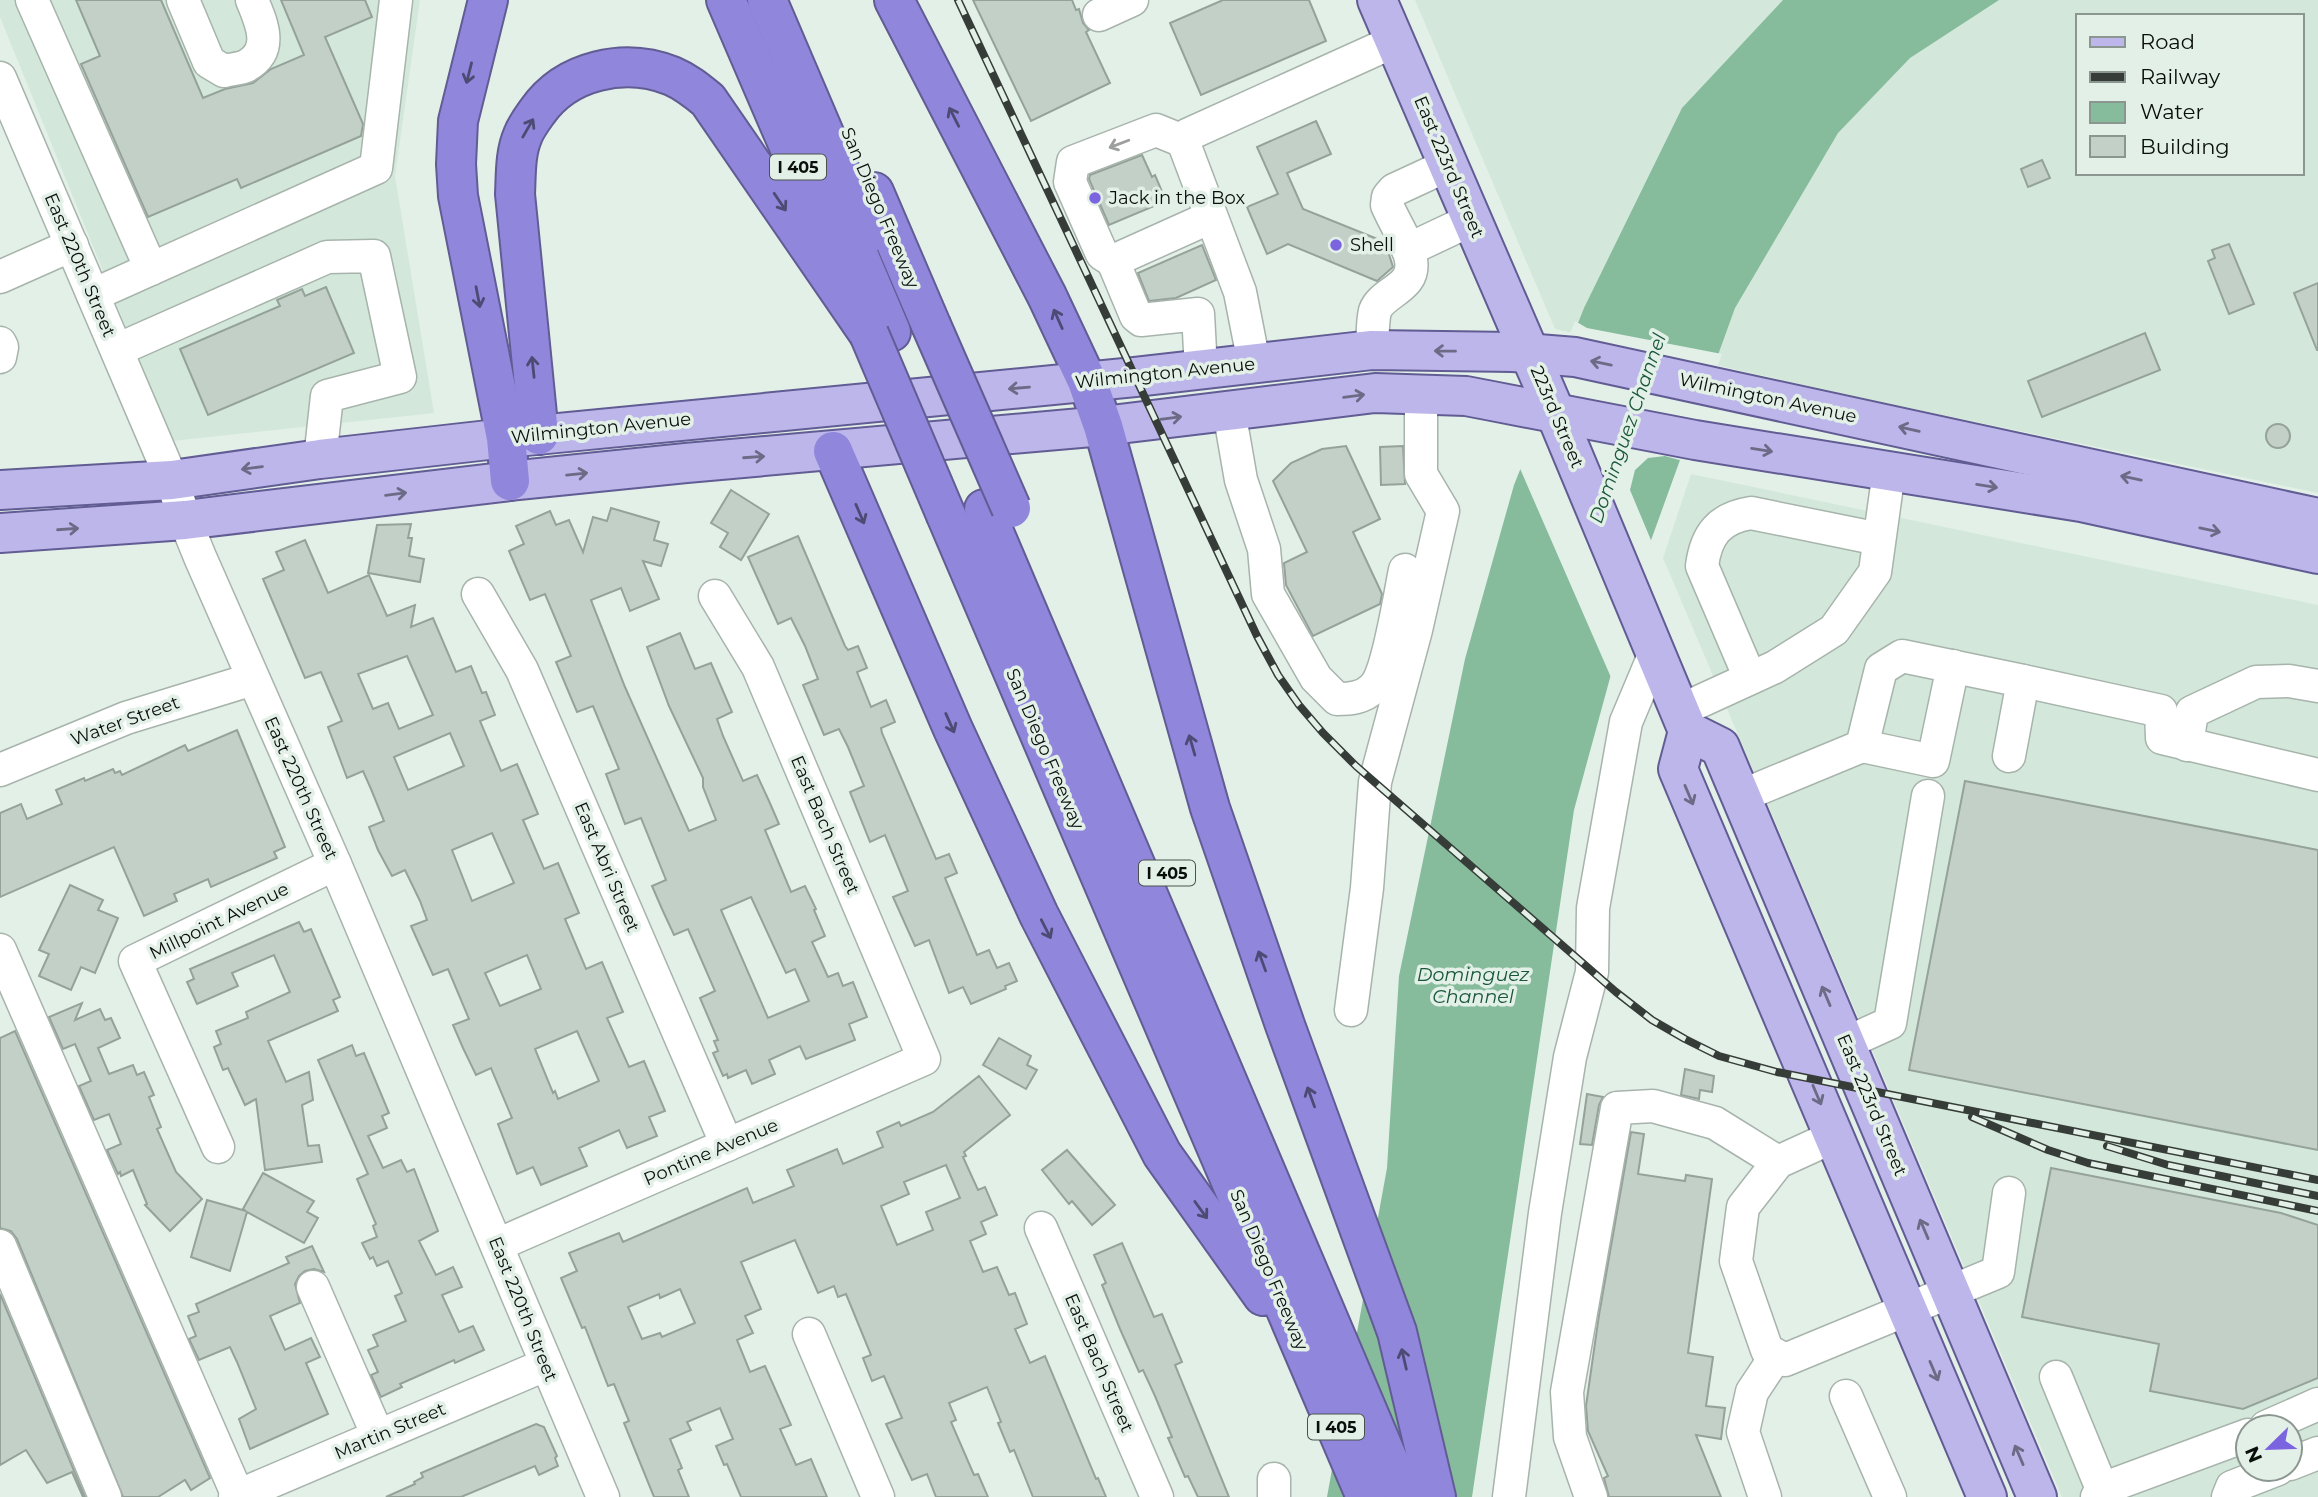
<svg xmlns="http://www.w3.org/2000/svg" width="2318" height="1497" font-family="Montserrat,sans-serif">
<style>
.built{fill:#d3e8da;fill-rule:evenodd}
.water{fill:#86bb9c}
.pier{fill:#e3f0e8}
.building{fill:#c3d0c8;stroke:#95a299;stroke-width:2;fill-rule:evenodd}
.lines{fill:none;stroke-linecap:round;stroke-linejoin:round}
.minor-casing{stroke:#a7b4ac;stroke-width:35}
.major-casing{stroke:#615c93;stroke-width:42}
.highway-casing{stroke:#615c93;stroke-width:42}
.minor{stroke:#fff;stroke-width:32}
.major{stroke:#bcb6ea;stroke-width:38}
.highway{stroke:#9086dc;stroke-width:38}
.rail-casing{stroke:#363c38;stroke-width:8}
.rail{stroke:#e3f0e8;stroke-width:5;stroke-dasharray:16;stroke-linecap:butt}
.highway-bridge-casing{stroke:#615c93;stroke-width:42;stroke-linecap:butt}
.highway-bridge{stroke:#9086dc;stroke-width:38}
.oneway{stroke:#4d4a74}
.oneway2{stroke:#9d9f9e}
.oneway3{stroke:#6c6b86}
.poi-dot{fill:#7a64df;stroke:#e3f0e8;stroke-width:2.5}
.labels{text-anchor:middle;stroke-width:7;stroke-linejoin:round;paint-order:stroke}
.shield{fill:#e3f0e8;stroke:#4b524e;stroke-width:2}
.shield-label{font-size:16px;font-weight:bold;fill:#0a0f0c}
.street-label{font-size:18px;fill:#0a0f0c;stroke:#e3f0e8}
.poi-label{font-size:18px;fill:#0a0f0c;stroke:#e3f0e8;text-anchor:start}
.water-label{font-size:19px;font-style:italic;fill:#195739;stroke:#e3f0e8}
</style>
<rect width="100%" height="100%" fill="#e3f0e8"/>
<g class="built">
<path d="M0 0H420L395 176 434 413 172 441 0 17Z"/>
<path d="M1415 0H2318V493L1876 401 1555 329ZM2078 16H2302V173H2078Z"/>
<path d="M1691 474 2318 605V1497H2062L1663 558ZM2248 1427H2290V1469H2248Z"/>
</g>
<path class="water" d="M1783 0H1999L1910 58 1838 133 1735 308 1637 579 1574 810 1472 1497H1327L1387 1168 1399 976 1465 659 1514 485 1584 308 1682 108Z"/>
<path class="pier" d="M1575 321 1587 328 1722 354 1683 461 1665 456 1648 458 1635 470 1630 490 1653 545 1641 580 1613 682 1518 464Z"/>
<g class="building">
<path d="M76 0H161L203 98 225 89 253 83 271 69 304 55 281 0H365L372 17 325 37 363 124 361 136 241 188 237 179 148 217 81 64 100 56Z"/>
<path d="M973 0H1072L1076 10 1079 9 1083 23 1089 30 1086 32 1110 83 1031 121Z"/>
<path d="M1223 0H1309L1326 41 1201 95 1170 23Z"/>
<path d="M1316 121 1331 154 1287 173 1303 209 1385 242 1393 267 1377 281 1288 244 1267 254 1247 207 1278 194 1257 147Z"/>
<path d="M1142 155 1152 177 1155 175 1166 201 1109 225 1089 179 1090 175Z"/>
<path d="M2042 160 2050 178 2028 187 2021 169Z"/>
<path d="M2229 244 2254 304 2229 314 2208 261 2215 258 2212 250Z"/>
<path d="M1202 245 1216 280 1176 298 1149 301 1138 273Z"/>
<path d="M2318 283V350H2317L2294 293Z"/>
<path d="M326 287 354 353 208 415 180 349 280 306 277 300 302 289 305 296Z"/>
<path d="M2145 333 2160 370 2042 417 2028 381Z"/>
<circle cx="2278" cy="436" r="12"/>
<path d="M1346 446 1380 519 1353 532 1382 594 1380 604 1313 636 1286 585 1284 563 1307 552 1273 481 1291 463 1322 449Z"/>
<path d="M1403 446 1405 484 1381 485 1380 447Z"/>
<path d="M731 490 769 514 741 560 720 547 728 533 711 523Z"/>
<path d="M611 508 659 522 654 540 668 544 661 566 643 561 659 599 630 611 621 588 591 600 625 687 689 831 716 820 703 787V778L669 706 647 647 680 633 695 669 711 663 732 712 717 719 723 736 743 781 757 775 769 801 779 824 765 830 791 892 805 886 816 909 814 910 825 936 812 942 828 977 838 973 843 986 853 982 867 1017 849 1024 855 1040 806 1059 800 1046 769 1060 775 1074 752 1084 746 1070 728 1078 727 1074 723 1076 713 1053 718 1051 714 1041 718 1040 700 998 715 991 688 929 674 935 662 909 652 886 666 880 641 818 625 824 606 774 619 769 593 706 577 712 556 662 571 656 545 594 530 600 509 551 524 544 516 526 550 511 556 525 569 520 583 552 593 517 607 521ZM751 897 786 973 795 969 809 1001 768 1018 721 910Z"/>
<path d="M411 524 408 538H412L409 556 424 559 420 582 368 573 377 525Z"/>
<path d="M798 536 845 646 848 650 858 646 867 668 857 672 871 707 886 700 895 722 881 728 882 733 936 859 949 854 957 873 945 878 977 955 989 950 997 968 1009 963 1017 981 1005 986 1006 989 971 1004 963 987 949 993 929 940 915 946 893 897 908 891 885 835 870 842 850 792 864 786 848 747 839 729 824 735 803 685 818 679 805 646 791 618 778 624 748 557Z"/>
<path d="M305 540 328 593 369 575 387 616 415 605 411 627 433 618 456 672 471 666 482 693 486 692 495 715 480 721 501 771 517 764 528 790 538 814 523 820 544 869 558 863 579 913 565 919 586 969 602 962 623 1012 607 1018 629 1067 644 1061 665 1111 649 1117 657 1136 627 1148 619 1130 579 1148 587 1166 541 1185 533 1167 517 1174 498 1124 512 1118 491 1068 476 1075 463 1048 453 1025 469 1019 448 969 433 975 411 926 427 920 420 901 405 870 392 876 378 850 369 827 384 821 371 789 363 771 347 778 328 727 342 721 321 672 305 678 263 579 284 570 276 552ZM407 656 433 715 399 729 388 703 373 709 358 674ZM450 733 464 766 408 790 394 757ZM492 833 514 883 472 901 452 850ZM527 955 541 989 500 1006 485 973ZM577 1031 599 1081 558 1099 555 1091 553 1093 535 1049Z"/>
<path d="M237 730 285 847 274 852 277 858 211 887 208 879 174 894 177 901 144 916 114 847 0 897V813L21 804 27 819 62 804 56 790 84 778 85 781 113 769 115 773 120 771 122 775 185 745 188 751Z"/>
<path d="M1965 781 2318 850V1150L1909 1070Z"/>
<path d="M70 885 103 900 98 910 118 918 95 973 81 967 71 990 39 976 49 954 39 950Z"/>
<path d="M299 922 304 932 311 929 340 997 333 1000 338 1011 268 1041 286 1082 309 1072 313 1100 302 1105 308 1146 319 1145 322 1162 265 1170 256 1099 245 1105 228 1068 223 1070 214 1047 221 1044 216 1031 248 1018 246 1012 290 992 274 955 232 973 238 986 197 1004 187 982 194 979 190 969Z"/>
<path d="M82 1003 75 1020 100 1009 105 1020 111 1018 120 1038 98 1048 109 1074 133 1065 137 1075 144 1072 154 1095 149 1097 161 1127 157 1129 176 1172 202 1199 170 1231 145 1205 147 1204 133 1170 121 1176 120 1172 118 1174 107 1150 121 1144 109 1114 94 1120 79 1086 91 1081 75 1044 63 1049 49 1017Z"/>
<path d="M15 1031 210 1478 191 1490 185 1480 158 1497H123L17 1239 11 1231 0 1228V1038Z"/>
<path d="M999 1038 1031 1056 1027 1065 1037 1070 1026 1089 983 1065Z"/>
<path d="M352 1045 356 1056 364 1053 389 1113 382 1116 387 1128 368 1136 383 1168 401 1160 407 1172 414 1169 438 1231 419 1241 436 1275 453 1267 462 1287 442 1295 459 1332 473 1326 484 1350 455 1363 454 1360 400 1384 402 1387 381 1397 371 1375 378 1372 368 1350 378 1346 373 1335 406 1321 395 1296 402 1293 388 1261 377 1266 373 1257 370 1259 362 1243 377 1237 373 1226 376 1224 357 1179 368 1174 318 1060Z"/>
<path d="M1685 1069 1714 1076 1712 1092 1700 1090 1699 1099 1681 1095Z"/>
<path d="M979 1076 1010 1115 964 1152 966 1156 963 1157 978 1190 985 1187 997 1215 981 1222 986 1234 970 1241 983 1272 997 1267 1009 1295 1015 1293 1027 1324 1015 1329 1030 1363 1045 1356 1096 1479 1098 1478 1106 1497H1033L1014 1450 1010 1452 998 1423 1001 1422 987 1387 949 1403 956 1420 951 1422 974 1475 978 1474 988 1497H936L927 1474 912 1480 886 1424 902 1418 884 1376 872 1381 863 1358 871 1355 846 1294 838 1297 834 1286 818 1293 795 1240 741 1262 761 1309 745 1316 753 1333 737 1340 750 1372 765 1366 791 1425 780 1429 796 1465 811 1459 827 1497H741L727 1464 724 1465 716 1446 733 1439 720 1408 687 1422 691 1430 670 1439 682 1468 678 1470 689 1497H654L624 1423 629 1421 614 1384 608 1386 585 1327 582 1328 561 1278 577 1271 569 1253 619 1233 623 1242 747 1188 753 1203 794 1186 787 1170 837 1149 843 1164 883 1147 877 1132 899 1122 901 1126 933 1112ZM946 1165 960 1198 926 1212 933 1230 897 1245 881 1206 909 1194 904 1182ZM680 1289 695 1323 662 1337 660 1333 642 1339 628 1307 659 1294 660 1298Z"/>
<path d="M1587 1094 1603 1097 1599 1105 1592 1145 1580 1144Z"/>
<path d="M1631 1132 1644 1134 1638 1174 1685 1181 1686 1175 1712 1179 1688 1353 1713 1357 1706 1406 1725 1408 1721 1439 1696 1435 1721 1497H1609L1604 1478 1608 1476 1588 1431 1586 1406 1599 1315Z"/>
<path d="M1067 1150 1115 1205 1092 1225 1072 1201 1069 1204 1042 1170Z"/>
<path d="M2051 1168 2281 1213 2318 1225V1378L2243 1409 2150 1391 2159 1344 2022 1317Z"/>
<path d="M263 1173 314 1201 307 1212 318 1218 304 1243 247 1212 230 1271 191 1257 207 1200 246 1211 243 1209Z"/>
<path d="M1122 1243 1154 1317 1162 1314 1182 1362 1175 1365 1229 1497H1198L1188 1476 1185 1477 1168 1438 1172 1437 1155 1396 1143 1370 1139 1372 1120 1329 1102 1285 1106 1283 1094 1255Z"/>
<path d="M312 1246 324 1272 314 1269 305 1271 299 1276 295 1284 300 1303 270 1316 285 1350 311 1338 320 1357 306 1363 328 1414 250 1449 239 1419 256 1409 237 1362 230 1347 199 1360 189 1339 196 1336 188 1316 199 1312 196 1304 289 1263 286 1257Z"/>
<path d="M0 1294 85 1497H83L72 1472 47 1483 26 1450 0 1465Z"/>
<path d="M536 1424 544 1427 557 1456 555 1458 558 1466 539 1475 535 1466 461 1497H386L415 1484 414 1482 423 1477 421 1473Z"/>
</g>
<g class="lines">
<g class="minor-casing">
<g id="minor">
<path d="M32 0 151 269"/>
<path d="M183 0 209 62 224 71C231 69 240 69 246 66 275 50 261 22 252 0"/>
<path d="M1099 15 1132 0"/>
<path d="M0 78 172 480 185 520 200 557 335 864 603 1497"/>
<path d="M1407 248 1418 245 1471 220"/>
<path d="M1113 261 1102 254 1070 182 1073 162 1156 130 1183 141"/>
<path d="M0 277 72 245"/>
<path d="M93 295 376 168 396 0"/>
<path d="M0 343 2 347 0 357"/>
<path d="M117 350 327 257 374 256 400 377 327 396 320 459"/>
<path d="M1372 350C1373 338 1372 323 1375 311 1382 291 1416 289 1411 260 1408 242 1394 222 1387 205L1388 197 1394 190 1448 165"/>
<path d="M1254 363 1240 292 1183 141 1187 135 1395 41"/>
<path d="M1201 369 1198 314 1141 320 1136 316 1113 261 1211 217"/>
<path d="M1229 411 1241 480 1264 549 1268 594 1316 678 1337 699C1350 699 1363 698 1373 688 1388 674 1400 594 1405 570"/>
<path d="M478 594 522 670 727 1145"/>
<path d="M1750 678 1702 566C1706 535 1719 518 1751 513L1879 539"/>
<path d="M2023 681 2161 711 2162 738 2318 775"/>
<path d="M1679 711 1775 667 1834 630 1875 572 1889 471"/>
<path d="M2187 745 2192 712 2256 682 2289 681 2318 686"/>
<path d="M1862 746 1933 761 1953 666"/>
<path d="M0 770 126 718 253 679"/>
<path d="M1741 796 1862 746 1881 669 1902 656 2023 681 2009 756"/>
<path d="M0 950 238 1496"/>
<path d="M1351 1010 1367 888 1375 782 1416 630 1443 511 1421 474V395"/>
<path d="M1846 1043 1890 1023 1928 796"/>
<path d="M1835 1136 1778 1162 1743 1207 1736 1261 1767 1350 1785 1360 1998 1272 2009 1193"/>
<path d="M218 1147 135 961 335 864"/>
<path d="M1041 1228 1157 1497"/>
<path d="M497 1245 924 1059 758 667 715 596"/>
<path d="M0 1246 105 1497"/>
<path d="M313 1287 378 1436"/>
<path d="M809 1334 878 1497"/>
<path d="M2056 1377 2102 1489 2097 1497"/>
<path d="M1846 1396 1890 1497"/>
<path d="M2266 1427 2318 1404"/>
<path d="M2290 1464 2318 1453"/>
<path d="M1274 1479V1497"/>
<path d="M2102 1489 2248 1435"/>
<path d="M235 1497 545 1365"/>
<path d="M1509 1497 1545 1213 1570 1057 1592 972 1593 908 1626 722 1655 653"/>
<path d="M1591 1497 1570 1437 1567 1392 1617 1108 1653 1106 1715 1123 1778 1162"/>
<path d="M1765 1497 1743 1432 1752 1392 1776 1356"/>
<path d="M2228 1497 2232 1487 2278 1469"/>
</g>
</g>
<g class="major-casing">
<g id="major">
<path d="M1377 0 1555 412 1688 731 1678 769 1987 1497"/>
<path d="M0 490 172 480 320 459 506 438 1135 377 1372 350 1513 352 1575 357 2318 518"/>
<path d="M0 533 185 520 510 481 686 463 1103 426 1375 393 1466 396 1492 401 1695 440 2081 502 2318 554"/>
<path d="M1688 731 1720 747 2037 1497"/>
</g>
</g>
<g class="highway-casing">
<g id="highway">
<path d="M488 0 458 121 456 164 458 196 506 438 510 481"/>
<path d="M726 0 834 251"/>
<path d="M767 0 867 234"/>
<path d="M894 0 1047 296 1087 381 1103 426 1210 808 1285 1025 1397 1332 1436 1497"/>
<path d="M874 192 931 325"/>
<path d="M840 211 891 332"/>
<path d="M539 435 515 194C516 174 515 153 523 135 526 127 532 119 537 112 566 70 625 57 672 76 686 82 696 90 708 100L869 334"/>
<path d="M833 451 953 729 1039 915 1162 1154 1263 1296"/>
<path d="M984 509 1404 1497"/>
<path d="M946 515 1366 1497"/>
</g>
</g>
<use href="#minor" class="minor"/>
<use href="#major" class="major"/>
<use href="#highway" class="highway"/>
<g class="rail-casing">
<g id="rail">
<path d="M958 0 1257 636 1278 675 1299 705 1323 733 1356 766 1616 992 1652 1020 1685 1039 1719 1056 1777 1072 2318 1180"/>
<path d="M1972 1117 2048 1150 2088 1163 2318 1211"/>
<path d="M2107 1146 2168 1165 2318 1196"/>
</g>
</g>
<use href="#rail" class="rail"/>
<g class="highway-bridge-casing">
<g id="highway-bridge">
<path d="M931 325 1011 508"/>
<path d="M869 334 946 515"/>
</g>
</g>
<use href="#highway-bridge" class="highway-bridge"/>
</g>
<defs><path id="oneway-shaft" d="M-6 0H5M1.5-3L5.5 0L1.5 3" fill="none" stroke-width="1.6" stroke-linecap="round" stroke-linejoin="round" transform="scale(1.75)"/></defs>
<g class="oneway">
<use href="#oneway-shaft" transform="translate(469 73) rotate(104)"/>
<use href="#oneway-shaft" transform="translate(954 117) rotate(-117)"/>
<use href="#oneway-shaft" transform="translate(528 128) rotate(-60)"/>
<use href="#oneway-shaft" transform="translate(780 202) rotate(56)"/>
<use href="#oneway-shaft" transform="translate(478 297) rotate(79)"/>
<use href="#oneway-shaft" transform="translate(1058 319) rotate(-114)"/>
<use href="#oneway-shaft" transform="translate(533 367) rotate(-96)"/>
<use href="#oneway-shaft" transform="translate(860 514) rotate(67)"/>
<use href="#oneway-shaft" transform="translate(950 723) rotate(66)"/>
<use href="#oneway-shaft" transform="translate(1192 745) rotate(-106)"/>
<use href="#oneway-shaft" transform="translate(1046 929) rotate(63)"/>
<use href="#oneway-shaft" transform="translate(1262 961) rotate(-110)"/>
<use href="#oneway-shaft" transform="translate(1311 1097) rotate(-110)"/>
<use href="#oneway-shaft" transform="translate(1201 1210) rotate(54)"/>
<use href="#oneway-shaft" transform="translate(1404 1359) rotate(-103)"/>
</g>
<use class="oneway2" href="#oneway-shaft" transform="translate(1119 144) rotate(159)"/>
<g class="oneway3">
<use href="#oneway-shaft" transform="translate(1445 351) rotate(-179)"/>
<use href="#oneway-shaft" transform="translate(1601 363) rotate(-168)"/>
<use href="#oneway-shaft" transform="translate(1019 388) rotate(175)"/>
<use href="#oneway-shaft" transform="translate(1354 396) rotate(-7)"/>
<use href="#oneway-shaft" transform="translate(1171 418) rotate(-7)"/>
<use href="#oneway-shaft" transform="translate(1909 429) rotate(-167)"/>
<use href="#oneway-shaft" transform="translate(1762 450) rotate(9)"/>
<use href="#oneway-shaft" transform="translate(754 457) rotate(-4)"/>
<use href="#oneway-shaft" transform="translate(252 468) rotate(172)"/>
<use href="#oneway-shaft" transform="translate(577 474) rotate(-6)"/>
<use href="#oneway-shaft" transform="translate(2131 478) rotate(-168)"/>
<use href="#oneway-shaft" transform="translate(1987 486) rotate(9)"/>
<use href="#oneway-shaft" transform="translate(396 494) rotate(-7)"/>
<use href="#oneway-shaft" transform="translate(68 529) rotate(-4)"/>
<use href="#oneway-shaft" transform="translate(2210 530) rotate(12)"/>
<use href="#oneway-shaft" transform="translate(1689 795) rotate(67)"/>
<use href="#oneway-shaft" transform="translate(1826 996) rotate(-113)"/>
<use href="#oneway-shaft" transform="translate(1817 1095) rotate(67)"/>
<use href="#oneway-shaft" transform="translate(1924 1229) rotate(-113)"/>
<use href="#oneway-shaft" transform="translate(1934 1371) rotate(67)"/>
<use href="#oneway-shaft" transform="translate(2019 1455) rotate(-113)"/>
</g>
<g class="poi-dot">
<circle cx="1095" cy="198" r="7"/>
<circle cx="1336" cy="245" r="7"/>
</g>
<g class="labels">
<g class="shield">
<rect x="770" y="154.5" width="56" height="25" rx="5"/>
<rect x="1139" y="860.5" width="56" height="25" rx="5"/>
<rect x="1308" y="1414.5" width="56" height="25" rx="5"/>
</g>
<g class="shield-label">
<text x="798" y="173">I 405</text>
<text x="1167" y="879">I 405</text>
<text x="1336" y="1433">I 405</text>
</g>
<g class="street-label">
<text transform="translate(1449 167) rotate(67)" y="6">East 223rd Street</text>
<text transform="translate(880 208) rotate(67)" y="6">San Diego Freeway</text>
<text transform="translate(80 265) rotate(67)" y="6">East 220th Street</text>
<text transform="translate(1165 373) rotate(-6)" y="6">Wilmington Avenue</text>
<text transform="translate(1768 398) rotate(12)" y="6">Wilmington Avenue</text>
<text transform="translate(1557 417) rotate(67)" y="6">223rd Street</text>
<text transform="translate(601 428) rotate(-6)" y="6">Wilmington Avenue</text>
<text transform="translate(125 721) rotate(-20)" y="6">Water Street</text>
<text transform="translate(1045 749) rotate(67)" y="6">San Diego Freeway</text>
<text transform="translate(301 788) rotate(66)" y="6">East 220th Street</text>
<text transform="translate(825 825) rotate(67)" y="6">East Bach Street</text>
<text transform="translate(607 867) rotate(67)" y="6">East Abri Street</text>
<text transform="translate(219 921) rotate(-26)" y="6">Millpoint Avenue</text>
<text transform="translate(1872 1105) rotate(67)" y="6">East 223rd Street</text>
<text transform="translate(711 1152) rotate(-23)" y="6">Pontine Avenue</text>
<text transform="translate(1269 1270) rotate(67)" y="6">San Diego Freeway</text>
<text transform="translate(523 1309) rotate(68)" y="6">East 220th Street</text>
<text transform="translate(1099 1363) rotate(67)" y="6">East Bach Street</text>
<text transform="translate(390 1431) rotate(-23)" y="6">Martin Street</text>
</g>
<g class="poi-label">
<text x="1109" y="204">Jack in the Box</text>
<text x="1350" y="251">Shell</text>
</g>
<g class="water-label">
<text transform="translate(1627 428) rotate(-71)" y="7">Dominguez Channel</text>
<text x="1473" y="981">Dominguez<tspan x="1473" dy="22">Channel</tspan></text>
</g>
</g>
<rect x="2076" y="14" width="228" height="161" fill="#e3f0e8" stroke="#8c9690" stroke-width="2"/>
<rect x="2090" y="37" width="35" height="10" fill="#bcb6ea" stroke="#8c9690" stroke-width="2"/>
<text x="2140" y="49" font-size="21" fill="#0a0f0c">Road</text>
<rect x="2090" y="72" width="35" height="10" fill="#363c38" stroke="#8c9690" stroke-width="2"/>
<text x="2140" y="84" font-size="21" fill="#0a0f0c">Railway</text>
<rect x="2090" y="102" width="35" height="21" fill="#86bb9c" stroke="#8c9690" stroke-width="2"/>
<text x="2140" y="119" font-size="21" fill="#0a0f0c">Water</text>
<rect x="2090" y="136" width="35" height="21" fill="#c3d0c8" stroke="#8c9690" stroke-width="2"/>
<text x="2140" y="154" font-size="21" fill="#0a0f0c">Building</text>
<g transform="translate(2269 1448) rotate(247)"><circle r="33" fill="#e3f0e8" stroke="#8c9690" stroke-width="2"/>
<path d="M0-5L12 26L0 18L-12 26Z" fill="#7a64df"/>
<text y="-10" font-size="19" font-weight="bold" text-anchor="middle" fill="#0a0f0c">N</text>
</g>
</svg>
